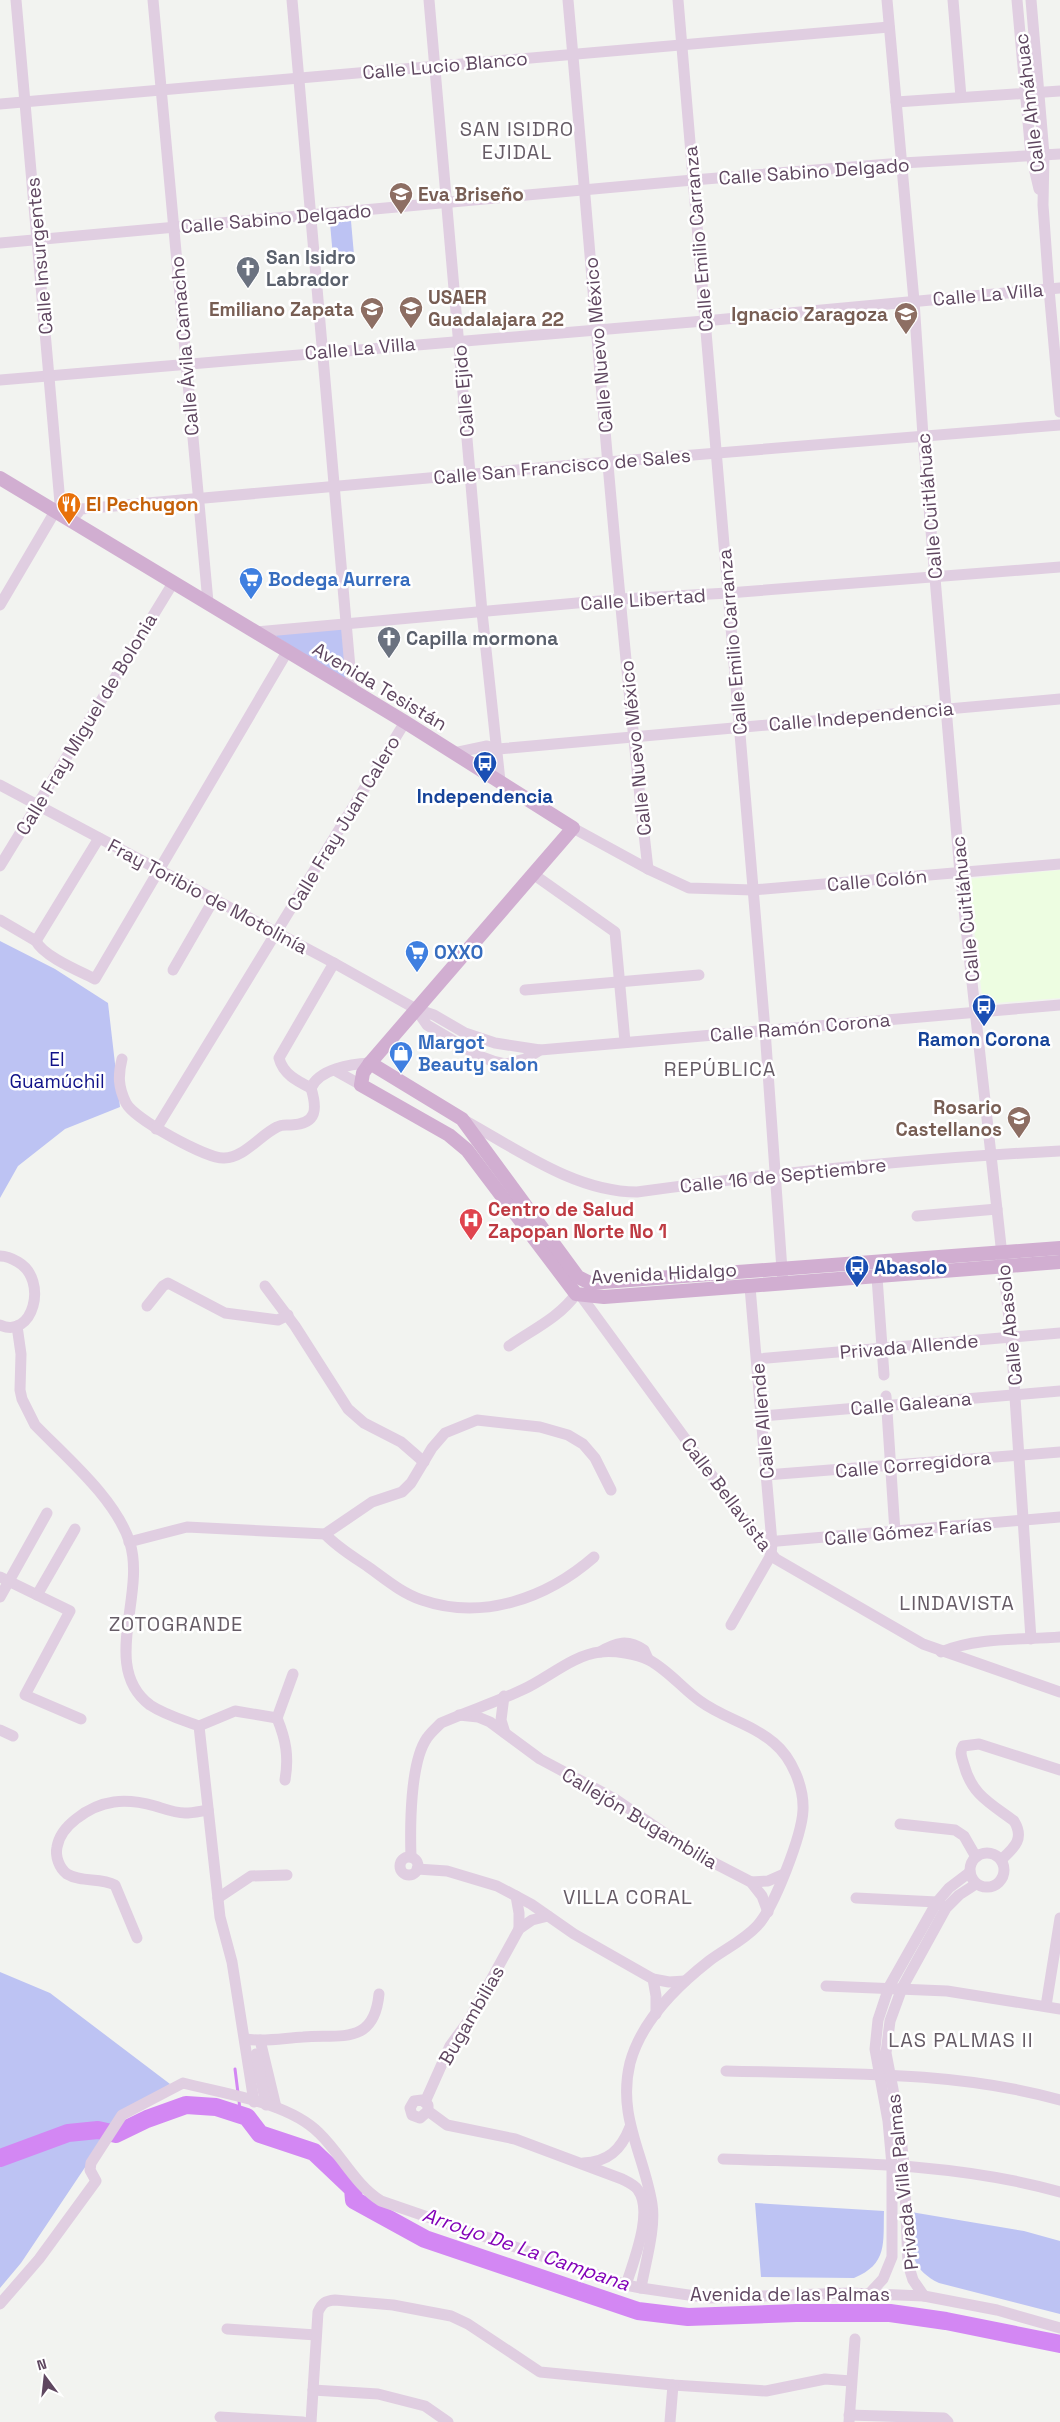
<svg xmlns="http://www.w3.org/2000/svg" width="1060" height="2422" font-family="'Space Grotesk',sans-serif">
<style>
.medical{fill:#edfde1}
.green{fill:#bdc3f3}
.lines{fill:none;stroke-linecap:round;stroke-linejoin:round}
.stream{stroke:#d387f3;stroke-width:3}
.river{stroke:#d387f3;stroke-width:18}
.minor{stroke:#e0cee1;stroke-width:11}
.major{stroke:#d1aed1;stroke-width:14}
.labels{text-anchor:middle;stroke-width:5;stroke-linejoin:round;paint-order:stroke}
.street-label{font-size:19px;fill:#5f4760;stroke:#fff}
.education-label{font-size:19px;font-weight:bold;fill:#785e54;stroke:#fff;text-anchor:end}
.worship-label{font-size:19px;font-weight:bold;fill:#5b616d;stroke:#fff;text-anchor:start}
.food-label{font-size:19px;font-weight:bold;fill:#c56008;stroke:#fff;text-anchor:start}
.shop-label{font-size:19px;font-weight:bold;fill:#366cbe;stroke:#fff;text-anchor:start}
.transit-label{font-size:19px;font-weight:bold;fill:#164399;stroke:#fff}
.park-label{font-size:19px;fill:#101188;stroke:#fff}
.health-label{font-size:19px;font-weight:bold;fill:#be3a42;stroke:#fff;text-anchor:start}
.neighbourhood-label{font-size:20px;letter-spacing:1px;fill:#665c66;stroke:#fff}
.water-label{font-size:20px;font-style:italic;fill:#8201b8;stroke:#fff}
</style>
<rect width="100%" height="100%" fill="#f2f3f0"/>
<path class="medical" d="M1060 870V998L983 1004 968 879Z"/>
<g class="green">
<path d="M351 221 354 255 333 257 330 223Z"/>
<path d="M344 627 349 683 274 635Z"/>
<path d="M0 941 55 969 108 1003 120 1107 65 1129 18 1166 0 1198Z"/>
<path d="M0 1972 50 1993 170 2084 120 2115 21 2263 0 2288Z"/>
<path d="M755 2203 884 2211C883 2243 888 2264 854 2278L761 2277Z"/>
<path d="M911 2212 1024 2231 1060 2241V2314L939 2283C906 2267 911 2243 911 2212Z"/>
</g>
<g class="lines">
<g class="stream">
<path d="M235 2069 238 2093"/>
<path d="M239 2099 240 2115"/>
</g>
<path class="river" d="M0 2158 68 2133 98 2130 116 2134 147 2119 186 2105 216 2107 247 2117 260 2134 314 2152 353 2189 354 2200 425 2239 638 2311 688 2317 796 2313H890L946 2321 1060 2344"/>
<g class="minor">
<path d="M153 0 208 602"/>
<path d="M292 0 352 691"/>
<path d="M429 0 482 612 500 781"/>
<path d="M568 0C594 290 615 580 648 869"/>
<path d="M678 0 765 1030 783 1284"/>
<path d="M887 0 914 301 923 436 960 873 1011 1337 1031 1639"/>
<path d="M953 0 961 97"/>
<path d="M1017 0 1031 155 1039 189"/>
<path d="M1031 0 1044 154 1043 205 1049 289 1060 412"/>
<path d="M896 102 1060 91"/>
<path d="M0 104 889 27"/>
<path d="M0 243 693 180 902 163 1060 154"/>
<path d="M0 380 704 321 1060 288"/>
<path d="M71 521 81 509 607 462 1060 425"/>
<path d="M0 605 60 503 16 0"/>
<path d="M256 632 621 599 728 593 1060 567"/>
<path d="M454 753 487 746 498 749 1060 699"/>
<path d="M0 785 334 963 416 1009 434 1015 465 1033 495 1043 540 1050"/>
<path d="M573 828 648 869 689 888 753 890 1060 864"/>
<path d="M0 866 173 583"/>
<path d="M533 874 615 932 625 1042"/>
<path d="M0 920 36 941C43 956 79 971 95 979L287 652"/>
<path d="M36 941 99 838"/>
<path d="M173 970 214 899"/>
<path d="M525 990 699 975"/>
<path d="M416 1009 427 1025 479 1056 493 1061 506 1064 525 1059 540 1050 1060 1005"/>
<path d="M122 1059C118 1075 118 1087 126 1103 134 1119 207 1159 224 1158 245 1157 259 1136 277 1127 282 1124 286 1125 291 1125 318 1124 317 1108 311 1088 319 1069 351 1064 370 1063"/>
<path d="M336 1071 361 1085"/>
<path d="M311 1088C297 1081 283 1074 279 1058L334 963"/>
<path d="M464 1120C517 1149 575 1192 637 1192 777 1173 918 1158 1060 1151"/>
<path d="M156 1129 405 722"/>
<path d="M917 1216 997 1209"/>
<path d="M0 1256C7 1256 13 1259 18 1262 49 1280 33 1340 0 1325"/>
<path d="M877 1277 884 1375"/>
<path d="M265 1286 295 1326 348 1409 364 1423 401 1442 424 1462"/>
<path d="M581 1296 757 1537 776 1559 923 1644 1060 1692"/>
<path d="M147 1306 163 1286 168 1283 225 1313 278 1320 288 1315"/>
<path d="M17 1326 21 1354 20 1390 22 1399 35 1425C67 1458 116 1499 130 1543 146 1596 100 1667 150 1705 165 1715 183 1720 199 1726L220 1917 232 1962 254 2102"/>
<path d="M509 1346C532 1330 560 1317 576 1294"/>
<path d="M757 1359 1060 1333"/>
<path d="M886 1396 895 1532"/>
<path d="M762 1416 1060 1391"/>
<path d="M766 1475 1060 1452"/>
<path d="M325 1534C337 1547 352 1556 367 1566 384 1578 401 1593 422 1600 483 1621 547 1598 594 1557"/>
<path d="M129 1542 187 1527 325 1534 372 1502 402 1492 411 1483 432 1448 445 1433 477 1420 540 1427 568 1435 583 1444 595 1458 611 1490"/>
<path d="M766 1542 1060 1517"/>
<path d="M0 1577 70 1611 25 1695 81 1719"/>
<path d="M37 1595 75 1529"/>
<path d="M0 1597 47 1513"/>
<path d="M731 1625 771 1555 772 1543 750 1287"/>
<path d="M600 1652C616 1642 628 1639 644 1650L648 1659"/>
<path d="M941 1652C977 1637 1021 1640 1060 1637"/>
<path d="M504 1696 501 1720 505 1733"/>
<path d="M459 1715 478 1717 490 1722 540 1759 615 1799 689 1850 751 1882 762 1896 768 1912"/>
<path d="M199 1726 235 1711 277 1718"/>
<path d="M0 1730 13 1736"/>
<path d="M285 1780C289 1757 286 1740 277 1718L293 1674"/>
<path d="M900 1824 955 1830 964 1836 976 1857"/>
<circle cx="987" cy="1870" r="17"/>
<circle cx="409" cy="1866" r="9"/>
<path d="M411 1857C410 1827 410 1762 427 1738 431 1732 436 1728 441 1723 468 1711 497 1702 524 1689 548 1678 573 1655 600 1652 614 1650 637 1654 649 1660 668 1670 683 1689 700 1701 723 1718 752 1724 774 1743 792 1758 804 1787 803 1810 802 1835 774 1908 757 1926 743 1941 725 1949 709 1961 677 1986 641 2022 630 2063 617 2116 644 2154 652 2204 656 2228 645 2264 641 2288"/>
<path d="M1001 1860C1014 1848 1025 1839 1014 1821 990 1803 972 1795 964 1765 962 1758 959 1753 963 1746L979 1744 1060 1770"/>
<path d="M417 1869 447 1871 497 1886 531 1904 574 1934 653 1979 669 1982 685 1981"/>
<path d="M751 1882 768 1881 784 1874"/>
<path d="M516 1896 519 1913V1929"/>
<path d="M218 1898 251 1876 287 1875"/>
<path d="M856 1898 937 1902 941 1905"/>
<path d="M137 1938 115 1885C100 1877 82 1883 67 1874 59 1868 55 1856 57 1847 59 1835 67 1826 76 1819 101 1799 126 1798 155 1806 165 1809 175 1813 185 1813 193 1813 201 1811 208 1810"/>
<path d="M653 1979 656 1996V2014"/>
<path d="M826 1986 947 1991 1060 2009"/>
<path d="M1046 2006 1060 1918"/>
<path d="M245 2039C264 2042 284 2038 303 2037 340 2034 374 2046 379 1994"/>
<path d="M260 2040 276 2107"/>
<path d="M256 2054 266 2105"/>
<path d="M726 2071C835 2074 954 2070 1060 2100"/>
<path d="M425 2102 450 2046 469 2020 519 1929 532 1920 548 1916"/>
<path d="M428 2111 420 2118 412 2115 410 2108 414 2101 422 2100 428 2105V2111L447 2125 515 2139 622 2179C628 2182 635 2185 638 2190 654 2212 633 2262 626 2285"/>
<path d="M723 2159C835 2163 951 2161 1060 2192"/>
<path d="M583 2163C608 2162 621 2150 630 2127"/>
<path d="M869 2294 883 2279 892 2257V2165L888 2121 875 2049 878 2020 889 1987 937 1902 949 1888 970 1872"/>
<path d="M924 2296 913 2280 908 2264 904 2165 899 2120 886 2053 890 2021 902 1988 946 1908 959 1895 976 1884"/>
<path d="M0 2304 39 2259 96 2181 90 2170 91 2163 122 2115 183 2083C225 2094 288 2102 319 2133 341 2154 355 2185 381 2201L626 2285 641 2288 709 2298 849 2293 924 2296 997 2310 1060 2328"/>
<path d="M227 2329 316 2335"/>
<path d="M313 2390 378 2394 425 2406 448 2422"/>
<path d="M849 2415 944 2418 948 2422"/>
<path d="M220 2417 303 2422"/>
<path d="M311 2422 318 2312C322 2303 325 2301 335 2300L393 2305 451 2316 468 2324 540 2372 673 2385 766 2391 825 2379 851 2381"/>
<path d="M670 2422 673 2385"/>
<path d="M849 2422 855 2339"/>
</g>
<g class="major">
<path d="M0 478 405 722 573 828 370 1063 363 1073 361 1085 449 1135 467 1150 576 1294 604 1297 1060 1262"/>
<path d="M370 1063 462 1119 578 1277 590 1283 1060 1248"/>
</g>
</g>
<defs>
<g id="school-pin" transform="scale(1.25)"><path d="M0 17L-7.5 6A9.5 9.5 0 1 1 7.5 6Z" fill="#8d6e63" stroke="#fff"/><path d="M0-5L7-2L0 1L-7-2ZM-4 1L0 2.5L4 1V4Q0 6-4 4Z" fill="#fff"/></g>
<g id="church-pin" transform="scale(1.25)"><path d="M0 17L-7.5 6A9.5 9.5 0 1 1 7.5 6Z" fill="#6b7280" stroke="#fff"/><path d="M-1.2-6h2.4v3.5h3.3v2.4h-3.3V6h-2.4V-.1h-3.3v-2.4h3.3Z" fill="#fff"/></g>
<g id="restaurant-pin" transform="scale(1.25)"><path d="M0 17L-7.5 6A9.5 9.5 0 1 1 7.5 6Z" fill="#e8710a" stroke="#fff"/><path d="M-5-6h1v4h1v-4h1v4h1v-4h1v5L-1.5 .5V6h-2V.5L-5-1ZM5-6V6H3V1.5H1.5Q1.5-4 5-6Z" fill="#fff"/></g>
<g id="supermarket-pin" transform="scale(1.25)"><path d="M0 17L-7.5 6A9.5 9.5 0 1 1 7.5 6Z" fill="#3f7fe0" stroke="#fff"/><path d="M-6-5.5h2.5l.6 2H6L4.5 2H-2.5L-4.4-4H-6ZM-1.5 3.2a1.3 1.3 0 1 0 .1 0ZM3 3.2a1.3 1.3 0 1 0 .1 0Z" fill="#fff"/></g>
<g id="bus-pin" transform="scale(1.25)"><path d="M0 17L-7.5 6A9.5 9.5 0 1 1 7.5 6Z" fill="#1a4fb4" stroke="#fff"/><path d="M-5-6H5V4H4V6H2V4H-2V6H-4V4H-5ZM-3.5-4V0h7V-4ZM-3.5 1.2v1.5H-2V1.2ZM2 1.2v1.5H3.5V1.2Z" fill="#fff"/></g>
<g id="shop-pin" transform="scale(1.25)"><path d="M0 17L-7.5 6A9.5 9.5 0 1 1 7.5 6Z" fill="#3f7fe0" stroke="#fff"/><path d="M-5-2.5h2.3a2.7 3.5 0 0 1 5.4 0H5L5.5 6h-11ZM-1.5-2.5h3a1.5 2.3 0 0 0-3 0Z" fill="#fff"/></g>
<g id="hospital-pin" transform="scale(1.25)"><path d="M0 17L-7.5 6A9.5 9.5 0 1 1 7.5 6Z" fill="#e0444e" stroke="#fff"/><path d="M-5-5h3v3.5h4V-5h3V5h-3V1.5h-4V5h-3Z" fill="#fff"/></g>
</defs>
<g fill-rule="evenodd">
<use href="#school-pin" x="401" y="194"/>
<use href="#church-pin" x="248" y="268"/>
<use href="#school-pin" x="411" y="308"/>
<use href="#school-pin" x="372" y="309"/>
<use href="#school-pin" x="906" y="314"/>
<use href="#restaurant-pin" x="69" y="504"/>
<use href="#supermarket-pin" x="251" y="579"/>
<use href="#church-pin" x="389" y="638"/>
<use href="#bus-pin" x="485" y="763"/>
<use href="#supermarket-pin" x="417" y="952"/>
<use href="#bus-pin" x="984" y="1006"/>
<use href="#shop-pin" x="401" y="1053"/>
<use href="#school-pin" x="1019" y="1118"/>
<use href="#hospital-pin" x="471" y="1220"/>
<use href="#bus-pin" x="857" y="1267"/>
</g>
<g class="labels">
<g class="street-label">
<text transform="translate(445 65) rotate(-5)" y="7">Calle Lucio Blanco</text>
<text transform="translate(1029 103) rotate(-97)" y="7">Calle Ahnáhuac</text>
<text transform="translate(814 171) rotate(-4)" y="7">Calle Sabino Delgado</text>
<text transform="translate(276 218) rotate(-5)" y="7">Calle Sabino Delgado</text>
<text transform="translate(698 239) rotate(-95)" y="7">Calle Emilio Carranza</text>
<text transform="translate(39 256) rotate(-95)" y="7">Calle Insurgentes</text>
<text transform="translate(988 294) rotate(-5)" y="7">Calle La Villa</text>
<text transform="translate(598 345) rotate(-95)" y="7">Calle Nuevo México</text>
<text transform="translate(184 346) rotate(-95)" y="7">Calle Ávila Camacho</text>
<text transform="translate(360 348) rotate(-5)" y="7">Calle La Villa</text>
<text transform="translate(463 391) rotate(-95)" y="7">Calle Ejido</text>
<text transform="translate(562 466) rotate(-5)" y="7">Calle San Francisco de Sales</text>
<text transform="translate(929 506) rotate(-95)" y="7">Calle Cuitláhuac</text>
<text transform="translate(643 599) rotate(-4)" y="7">Calle Libertad</text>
<text transform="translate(732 642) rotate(-95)" y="7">Calle Emilio Carranza</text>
<text transform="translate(380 686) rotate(31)" y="7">Avenida Tesistán</text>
<text transform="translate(861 716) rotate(-5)" y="7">Calle Independencia</text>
<text transform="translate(86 724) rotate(-59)" y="7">Calle Fray Miguel de Bolonia</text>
<text transform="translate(635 748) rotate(-96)" y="7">Calle Nuevo México</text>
<text transform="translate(343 823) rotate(-59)" y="7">Calle Fray Juan Calero</text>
<text transform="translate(877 880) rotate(-5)" y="7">Calle Colón</text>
<text transform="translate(208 896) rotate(28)" y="7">Fray Toribio de Motolinía</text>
<text transform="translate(965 909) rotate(-96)" y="7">Calle Cuitláhuac</text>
<text transform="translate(800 1027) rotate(-5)" y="7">Calle Ramón Corona</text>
<text transform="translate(783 1175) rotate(-6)" y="7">Calle 16 de Septiembre</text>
<text transform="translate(664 1273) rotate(-3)" y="7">Avenida Hidalgo</text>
<text transform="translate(1009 1325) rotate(-96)" y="7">Calle Abasolo</text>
<text transform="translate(909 1346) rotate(-5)" y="7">Privada Allende</text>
<text transform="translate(911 1403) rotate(-5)" y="7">Calle Galeana</text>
<text transform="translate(762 1421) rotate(-95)" y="7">Calle Allende</text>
<text transform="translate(913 1464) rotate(-5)" y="7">Calle Corregidora</text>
<text transform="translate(727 1494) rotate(53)" y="7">Calle Bellavista</text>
<text transform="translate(908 1531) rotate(-5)" y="7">Calle Gómez Farías</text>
<text transform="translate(640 1818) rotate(31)" y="7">Callejón Bugambilia</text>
<text transform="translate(471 2015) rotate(-60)" y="7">Bugambilias</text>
<text transform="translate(902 2182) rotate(-96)" y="7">Privada Villa Palmas</text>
<text x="790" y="2301">Avenida de las Palmas</text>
</g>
<g class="education-label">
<text x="418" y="201" text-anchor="start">Eva Briseño</text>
<text x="428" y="304" text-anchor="start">USAER<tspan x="428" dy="22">Guadalajara 22</tspan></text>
<text x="354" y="316">Emiliano Zapata</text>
<text x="888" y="321">Ignacio Zaragoza</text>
<text x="1002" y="1114">Rosario<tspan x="1002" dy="22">Castellanos</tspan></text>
</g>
<g class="worship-label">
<text x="266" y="264">San Isidro<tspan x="266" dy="22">Labrador</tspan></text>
<text x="406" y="645">Capilla mormona</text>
</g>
<g class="food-label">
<text x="86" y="511">El Pechugon</text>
</g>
<g class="shop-label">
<text x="268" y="586">Bodega Aurrera</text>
<text x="434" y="959">OXXO</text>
<text x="418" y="1049">Margot<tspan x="418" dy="22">Beauty salon</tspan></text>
</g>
<g class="transit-label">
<text x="485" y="803">Independencia</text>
<text x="984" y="1046">Ramon Corona</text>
<text x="874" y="1274" text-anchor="start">Abasolo</text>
</g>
<g class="park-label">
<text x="57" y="1066">El<tspan x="57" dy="22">Guamúchil</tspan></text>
</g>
<g class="health-label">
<text x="488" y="1216">Centro de Salud<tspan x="488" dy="22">Zapopan Norte No 1</tspan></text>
</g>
<g class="neighbourhood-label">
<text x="517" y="136">SAN ISIDRO<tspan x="517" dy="23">EJIDAL</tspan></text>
<text x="720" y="1076">REPÚBLICA</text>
<text x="957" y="1610">LINDAVISTA</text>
<text x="176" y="1631">ZOTOGRANDE</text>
<text x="628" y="1904">VILLA CORAL</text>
<text x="961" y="2047">LAS PALMAS II</text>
</g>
<g class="water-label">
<text transform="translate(526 2249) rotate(19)" y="7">Arroyo De La Campana</text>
</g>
</g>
<g transform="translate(45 2377) rotate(345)" stroke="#ffffff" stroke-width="4" paint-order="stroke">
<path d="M0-4L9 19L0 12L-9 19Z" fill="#5f4760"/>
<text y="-8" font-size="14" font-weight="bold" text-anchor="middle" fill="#5f4760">N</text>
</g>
</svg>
